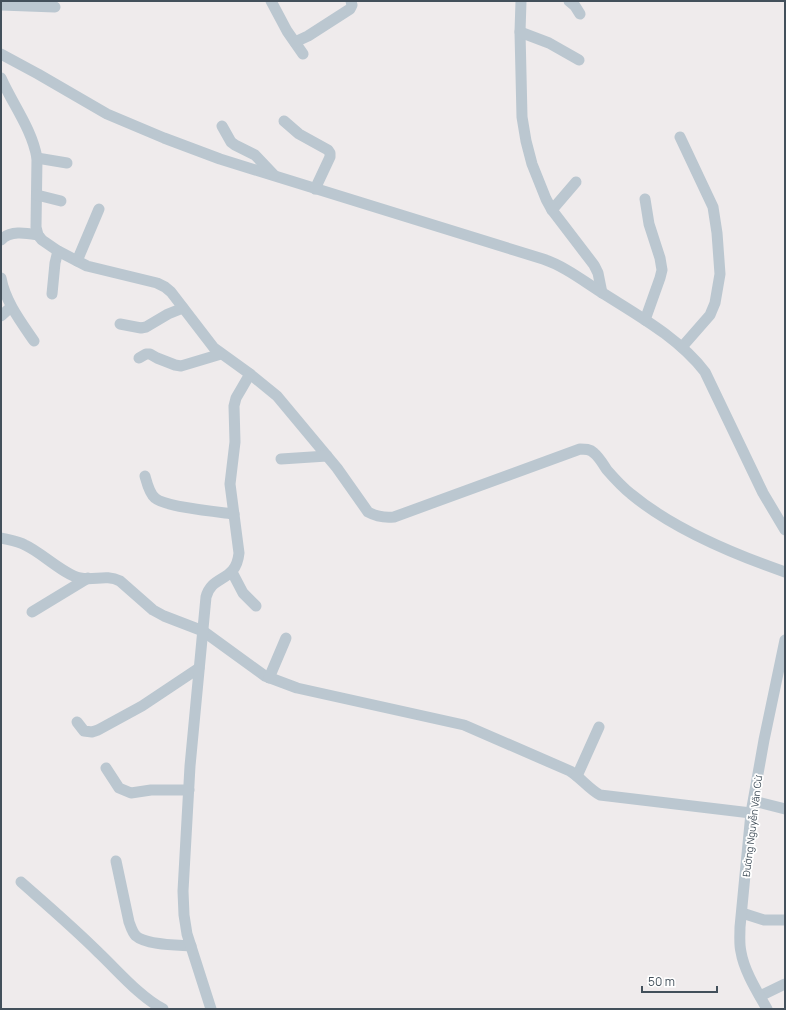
<svg xmlns="http://www.w3.org/2000/svg" width="786" height="1010" font-family="Manrope,sans-serif">
<style>
.lines{fill:none;stroke-linecap:round;stroke-linejoin:round}
.minor{stroke:#bbc7d0;stroke-width:11}
.labels{text-anchor:middle;stroke-width:3.5;stroke-linejoin:round;paint-order:stroke}
.street-label{font-size:10px;fill:#43505b;stroke:#fff}
</style>
<rect width="100%" height="100%" fill="#efebec"/>
<g class="lines">
<g class="minor">
<path d="M271 1 287 31 303 54"/>
<path d="M521 1 520 32 522 117 526 141 532 164 546 199 552 210 594 265 598 273 602 293"/>
<path d="M569 1 575 6 580 14"/>
<path d="M1 5 55 7"/>
<path d="M520 32 549 43 579 60"/>
<path d="M295 42 308 36 350 9 352 5 351 1"/>
<path d="M1 54 38 74 107 114 164 138 220 159 543 259C564 266 582 280 601 292 637 315 678 337 705 372L763 493 785 530"/>
<path d="M1 78C13 105 32 129 37 158L36 227 38 235 42 240 58 251 87 266 157 283 165 287 171 292 214 348 250 374 277 396 337 468 368 512C377 517 384 518 394 517L580 449C585 449 590 449 594 453 599 457 603 464 607 470 614 478 622 487 631 494 673 529 733 554 785 572"/>
<path d="M284 121 299 134 328 150 330 153V157L315 189"/>
<path d="M222 126 231 142 235 145 255 155 274 175"/>
<path d="M680 137 713 207 717 233 720 274 715 303 710 315 682 347"/>
<path d="M37 158 67 163"/>
<path d="M37 195 61 201"/>
<path d="M645 199 649 224 660 258 662 270 660 278 645 320"/>
<path d="M552 210 576 182"/>
<path d="M1 240C10 230 26 233 38 235"/>
<path d="M77 261 99 209"/>
<path d="M1 278C5 301 21 322 34 341"/>
<path d="M52 294 55 263 58 251"/>
<path d="M1 316 11 307"/>
<path d="M120 324 141 328 146 327 168 314 183 308"/>
<path d="M139 358 146 354H150L157 358 175 365 181 366 221 354"/>
<path d="M281 459 327 456"/>
<path d="M145 476C147 483 149 493 155 498 165 507 219 512 234 514"/>
<path d="M1 538C9 540 18 541 25 545 41 552 64 575 80 578 94 581 106 574 120 581L153 610 164 616 203 631 265 676 297 688 464 725 570 771C581 778 589 789 600 795L751 813"/>
<path d="M232 572 243 593 256 606"/>
<path d="M32 612 88 578"/>
<path d="M269 678 286 638"/>
<path d="M77 722 84 731 92 732 98 730 142 706 199 668"/>
<path d="M106 768 119 788 131 793 151 790H189"/>
<path d="M577 776 599 727"/>
<path d="M754 801 785 809"/>
<path d="M116 861 129 922C131 927 132 932 136 936 146 945 178 945 191 946"/>
<path d="M21 882C47 905 74 928 99 953 118 971 140 997 163 1009"/>
<path d="M742 913 764 920H785"/>
<path d="M760 996 785 984"/>
<path d="M211 1009 187 934 184 915 183 891 190 766 206 597C212 574 236 583 239 553L230 484 235 442 234 406 236 398 250 374"/>
<path d="M767 1009C758 993 744 971 741 952 739 944 740 936 740 927L751 813 764 740 785 640"/>
</g>
</g>
<g class="labels">
<g class="street-label">
<text transform="translate(752 826) rotate(-83)" y="4">Đường Nguyễn Văn Cừ</text>
</g>
</g>
<rect width="786" height="1010" fill="none" stroke="#43505b" stroke-width="4"/>
<path d="M642 986v6h75v-6" fill="none" stroke="#43505b" stroke-width="2"/>
<text x="648" y="986" font-size="12" fill="#43505b" stroke="#ffffff" stroke-width="3" paint-order="stroke">50 m</text>
</svg>
